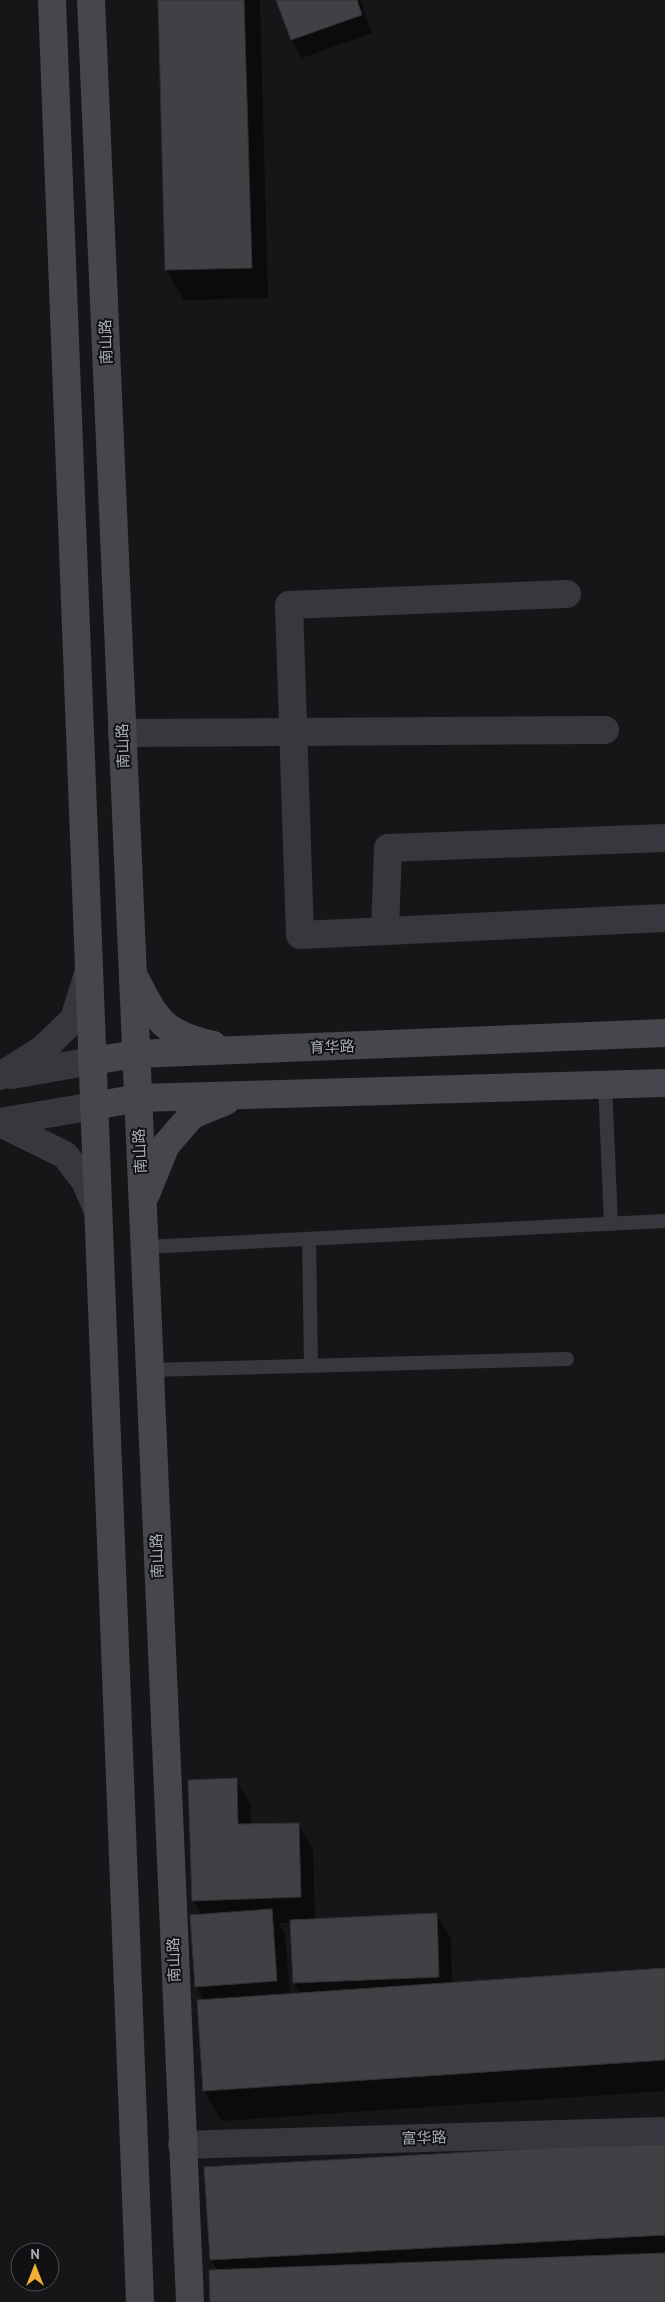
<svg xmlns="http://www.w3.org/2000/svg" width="665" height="2302" font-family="'PT Sans','Noto Sans SC',sans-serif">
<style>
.shadow{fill:#0007;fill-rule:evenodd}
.building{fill:#404145;stroke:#303034}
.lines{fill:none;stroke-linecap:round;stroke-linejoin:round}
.service{stroke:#37383d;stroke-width:14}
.minor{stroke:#37383d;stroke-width:28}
.tertiary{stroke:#37383d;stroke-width:28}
.secondary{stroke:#45474d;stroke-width:28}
.labels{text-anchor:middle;stroke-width:4;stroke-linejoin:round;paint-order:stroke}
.street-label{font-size:15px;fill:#a8adb8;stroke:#111113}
</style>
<rect width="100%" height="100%" fill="#161618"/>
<g class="shadow">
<path d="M159 0H260L268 298 184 300 166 270Z"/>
<path d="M278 0H360L372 33 302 58 292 40Z"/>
<path d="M236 1779 250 1804 251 1825 298 1824 313 1849 315 1920 436 1914 451 1939 452 1984 665 1970V2091L222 2121 204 2091V2001L196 1986 201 1915 193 1900ZM279 1923H291L294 1983 301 1994 290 1995 285 1935Z"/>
<path d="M665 2142V2302H212L218 2271 211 2260Z"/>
</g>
<g class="building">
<path d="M158 0H244L252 268 165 270Z"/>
<path d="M276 0H357L362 15 291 40Z"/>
<path d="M237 1778 238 1824 299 1823 301 1897 192 1901 188 1780Z"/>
<path d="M272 1909 277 1981 195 1987 190 1915Z"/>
<path d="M437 1913 439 1977 293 1983 290 1920Z"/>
<path d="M665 1968V2060L203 2091 197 2000Z"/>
<path d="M665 2141V2235L210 2260 204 2167Z"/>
<path d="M665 2253V2302H210L209 2270Z"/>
</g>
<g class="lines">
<g class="service">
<path d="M605 1084 611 1224"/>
<path d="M309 1239 311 1366"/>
<path d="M144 1247 665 1221"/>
<path d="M149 1370 567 1359"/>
</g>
<g class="minor">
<path d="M567 594 289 605 300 935 665 918"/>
<path d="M122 733 605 730"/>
<path d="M385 931 388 848 665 838"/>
<path d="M182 2145 665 2131"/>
</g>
<g class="tertiary">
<path d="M12 1075 92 1061"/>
<path d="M0 1076 43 1049 74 1019 88 974"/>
<path d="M0 1122 94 1106"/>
<path d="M0 1123 65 1155 85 1181 98 1211"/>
</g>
<g class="secondary">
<path d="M52 0 140 2302"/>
<path d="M91 0 190 2302"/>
<path d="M136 980C157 1022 165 1034 213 1045"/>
<path d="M92 1061 136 1054 665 1033"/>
<path d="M94 1106 138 1098 665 1083"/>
<path d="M146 1194 166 1145 192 1115 226 1101"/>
</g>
</g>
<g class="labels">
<g class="street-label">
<text transform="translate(106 342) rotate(-92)" y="5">南山路</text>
<text transform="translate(123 746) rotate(-92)" y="5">南山路</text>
<text transform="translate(332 1047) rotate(-2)" y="5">育华路</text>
<text transform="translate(140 1151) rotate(-93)" y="5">南山路</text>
<text transform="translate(157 1556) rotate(-92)" y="5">南山路</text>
<text transform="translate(174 1960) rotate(-92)" y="5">南山路</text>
<text transform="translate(424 2138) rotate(-2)" y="5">富华路</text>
</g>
</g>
<g transform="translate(35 2267)"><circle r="24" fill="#111113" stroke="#4d4f55"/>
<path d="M0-4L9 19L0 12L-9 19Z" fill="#f2b134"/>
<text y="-8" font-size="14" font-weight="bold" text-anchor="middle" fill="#a8adb8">N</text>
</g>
</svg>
